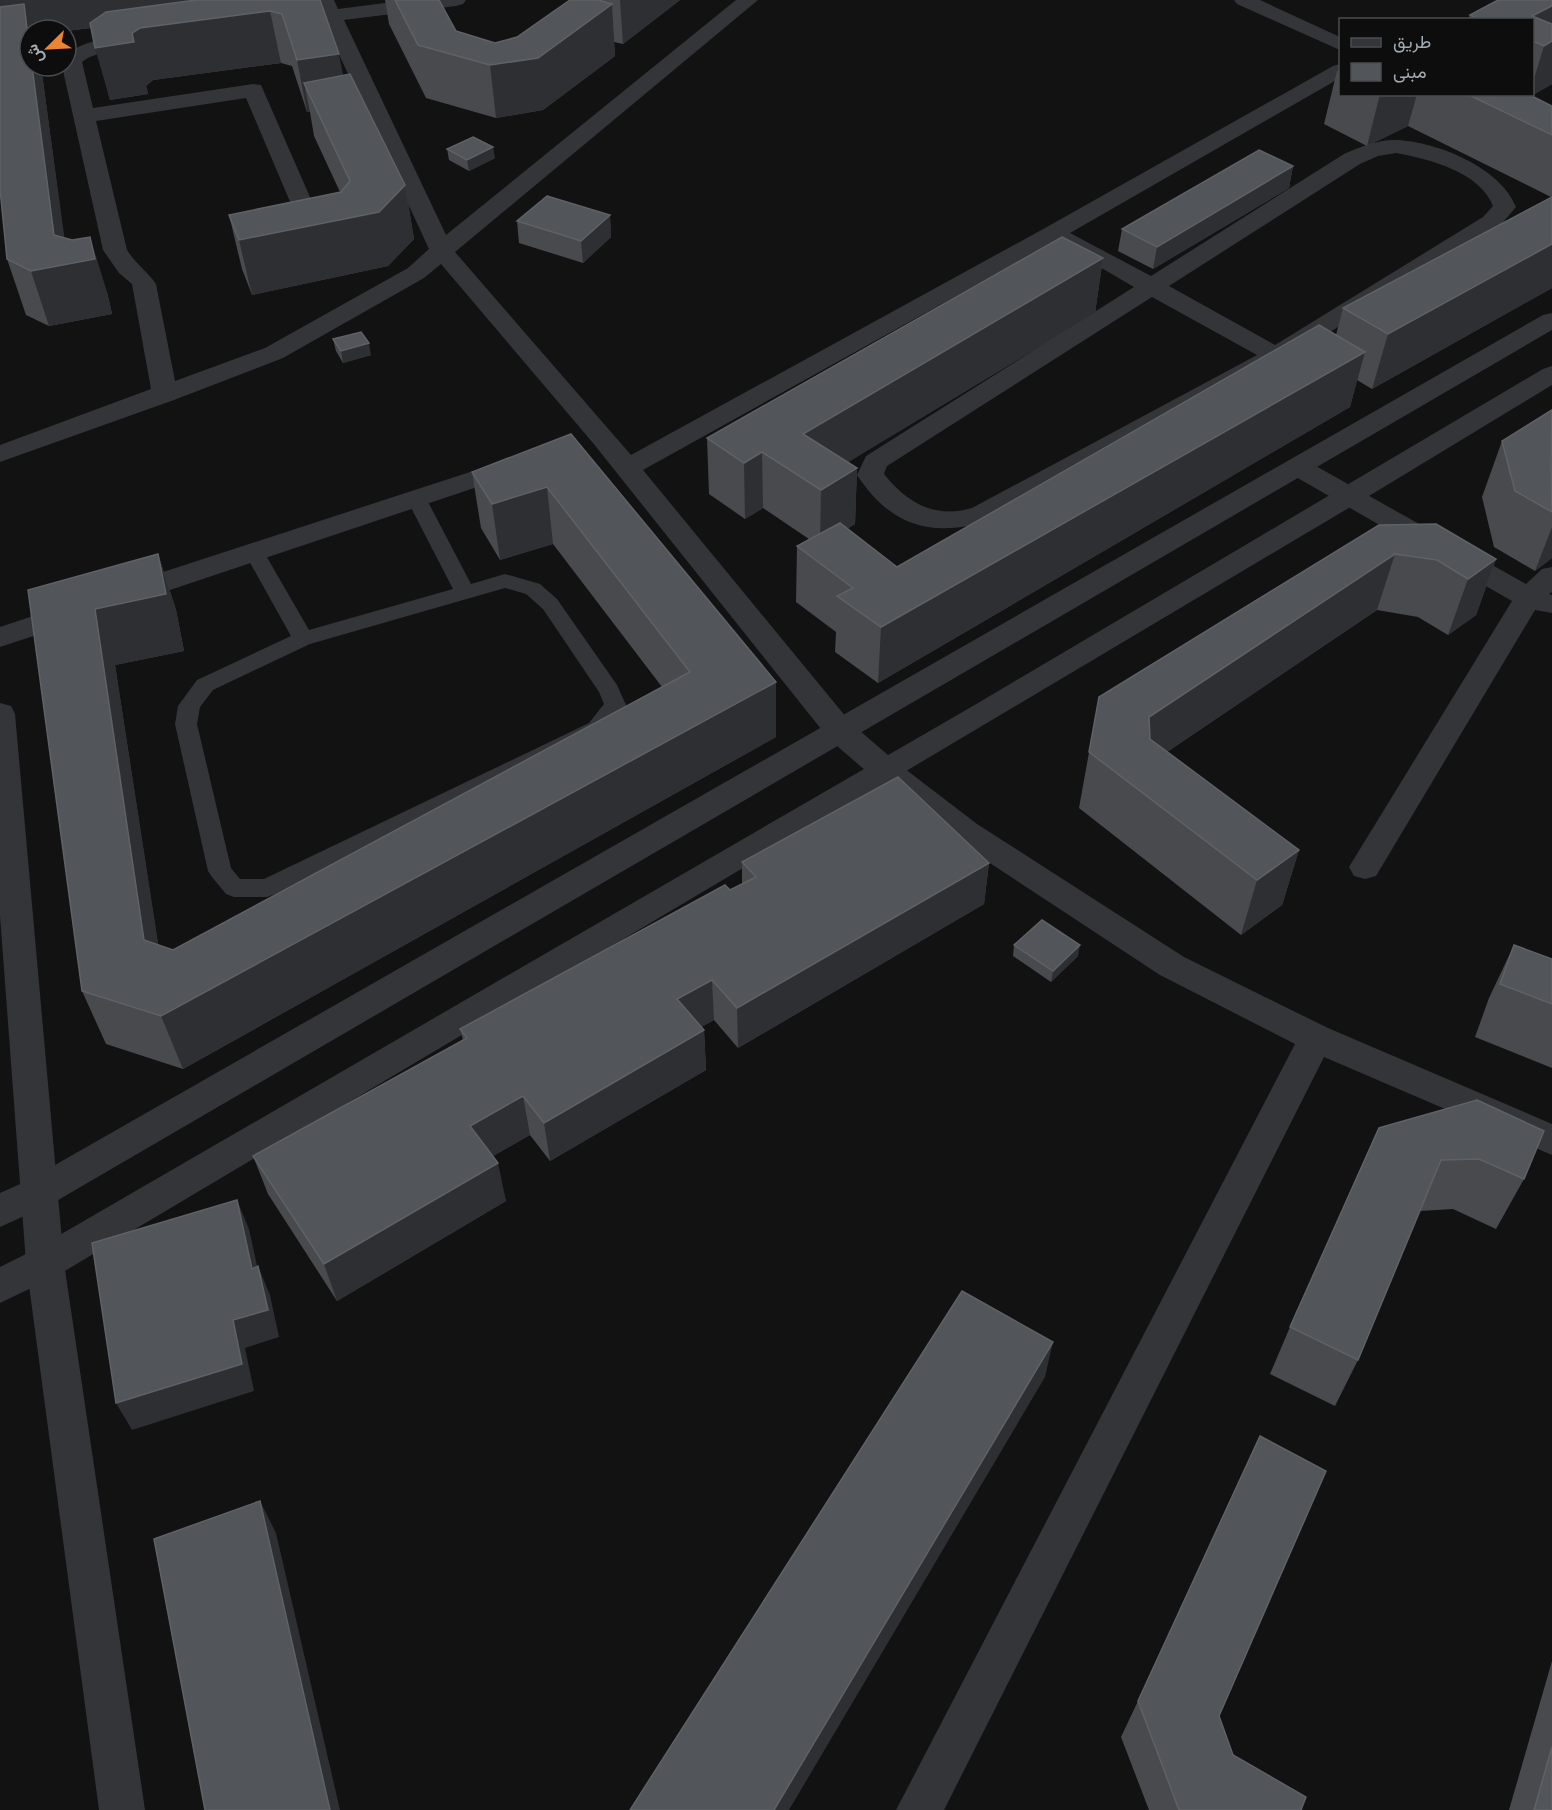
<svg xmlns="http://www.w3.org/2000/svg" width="1552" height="1810" font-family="'PT Sans',Vazirmatn,sans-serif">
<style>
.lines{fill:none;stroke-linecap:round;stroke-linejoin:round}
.service{fill:#333538;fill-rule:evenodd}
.minor{fill:#333538;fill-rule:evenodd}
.tertiary{fill:#333538;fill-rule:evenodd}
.wall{fill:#484a4e}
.shaded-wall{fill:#2e2f32}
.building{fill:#525559;stroke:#5e6267;stroke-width:1.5}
</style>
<rect width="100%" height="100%" fill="#121213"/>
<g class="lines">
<path class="service" d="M416 492 423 494 426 498 471 584 505 574 540 584 557 599 617 685 626 705 605 735 275 894 267 897H234L226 894 212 877 208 871 175 724 178 706 197 680 291 636 244 552 247 547 254 545 261 547 309 630 453 589 406 498 409 494ZM505 588 526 594 543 609 599 692 604 704 589 723 264 879H240L231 868 197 724 200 707 213 690 310 644Z"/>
<g class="minor">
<path d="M314 0H334L338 9 408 0H466L463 4 456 6 344 20 446 235 736 0H758L455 252 631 455 1045 228 1333 66 1340 64V78L1070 233 1151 276 1344 154C1360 147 1379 139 1397 140 1438 142 1501 168 1516 207L1499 227 1285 360 992 520C933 538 892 528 857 475L866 456 1134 287 1055 241 643 470 851 723 896 762 977 824 1184 957 1328 1028 1552 1124V1155L1324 1057 944 1810H896L1295 1044 1160 975 955 840 874 778 829 739 593 443 441 264 424 278 283 358 174 400 0 462V445L151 389 132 284 119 273 103 250 62 66H66V55C84 39 124 33 146 39L149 43 146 47C124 53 100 48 82 62L93 108 253 84 261 85 313 204 310 209 302 211 294 209 291 204 246 98 96 121 127 250C135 263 147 271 156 284L175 381 265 348 408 268 429 249 324 22H305L302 18 305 14 319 11ZM1396 153C1429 159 1480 172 1493 206L1483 217 1275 345 1169 286 1360 164 1378 156ZM1152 297 1257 355 972 508C935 519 907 503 884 474L887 466Z"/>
<path d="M1234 0H1260L1340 37V50L1237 4Z"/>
<path d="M516 457 525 459 529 465 525 471 134 602 124 604 114 602 110 595 114 588Z"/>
<path d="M1298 459 1307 461 1526 584 1542 569 1552 567V592L1549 594 1552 595V613L1535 610 1376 876 1365 879 1354 876 1349 867 1512 601 1289 473 1285 467 1289 461Z"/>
<path d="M75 602 85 605 89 612 85 619 0 647V627Z"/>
<path d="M0 703 11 706 15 714 64 1263 145 1810H99L26 1263 0 916Z"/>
</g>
<g class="tertiary">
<path d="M1552 313V330L53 1203 0 1227V1193L27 1181 1543 315Z"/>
<path d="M1552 366V385L1374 493 58 1275 0 1303V1267L32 1251 978 703 1543 369Z"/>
</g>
</g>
<g class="wall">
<path d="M0 0H320L343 76 405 185 414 239 388 266 252 295 242 269 229 215 340 192 314 136 310 112H307L292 66 281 63 153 80 146 86 148 94 110 100 91 28 66 31 30 30V66H41L64 238 107 292 112 314 49 326 26 315 7 259Z"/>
<path d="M385 0H439L456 31 495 43 517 37 570 0H680L623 44 614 42 615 56 543 110 496 118 426 98 389 24Z"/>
<path d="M1552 0V84L1531 96 1552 106V288L1372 389 1357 380 1350 407 878 683 835 652 836 632 796 602 797 546 809 539 763 508 745 519 709 494 707 438 1103 258 1095 313 848 462 857 468 855 524 847 529 897 567 1336 335 1343 308 1551 197 1408 126 1367 146 1324 124 1337 71 1341 69V94H1533V20H1468L1470 15Z"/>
<path d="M447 149 495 158 469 171 449 160Z"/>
<path d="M1293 166 1289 188 1153 269 1118 251 1122 229Z"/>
<path d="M610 215 611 237 583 263 519 243 517 221Z"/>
<path d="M333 339 371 355 343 363 336 351Z"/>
<path d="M1552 410V558L1535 571 1494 547 1482 497 1502 441Z"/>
<path d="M571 434 776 737 183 1069 106 1044 82 991 28 590 158 554 176 610 184 651 115 665 158 945 173 950 662 687 553 544 500 560 481 528 472 472Z"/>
<path d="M1379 525 1496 559 1476 615 1448 635 1418 617 1377 610 1167 752 1299 850 1282 905 1241 935 1079 808 1099 697Z"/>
<path d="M742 862 989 863 984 904 738 1048 714 1020 701 1027 704 1030 706 1070 550 1161 530 1135 493 1156 506 1201 337 1301 268 1194 253 1156 463 1040 460 1029 742 884Z"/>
<path d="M1014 945 1078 956 1051 982 1013 956Z"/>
<path d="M1514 945 1552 959V1068L1475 1037 1489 998Z"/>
<path d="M1477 1100 1524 1179 1496 1229 1453 1209 1420 1211 1358 1360 1335 1406 1270 1374 1290 1327Z"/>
<path d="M1552 1661V1810H1509Z"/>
<path d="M1138 1701 1219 1716 1233 1755 1301 1810H1149L1121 1737Z"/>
</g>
<g class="shaded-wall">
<path d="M0 0H281L282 4 66 31 30 30V53L0 39Z"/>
<path d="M620 0H680L623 44Z"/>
<path d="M612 4 615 56 543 110 496 118 490 65Z"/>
<path d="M1552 6V84L1527 98 1529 94H1533V82L1544 46 1532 16Z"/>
<path d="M270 11 281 63 153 80 146 86 148 94 110 100 95 48 132 33 140 28Z"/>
<path d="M339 54 349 106 304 83 310 112H307L297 60Z"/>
<path d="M32 66H41L68 264 90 237 107 292 112 314 49 326 31 271 54 235Z"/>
<path d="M1380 94H1417L1408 126 1367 146Z"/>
<path d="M493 147 495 158 469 171 467 160Z"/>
<path d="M1293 166 1289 188 1153 269 1157 247Z"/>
<path d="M405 185 414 239 388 266 252 295 239 240Z"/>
<path d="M610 215 611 237 583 263 581 241Z"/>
<path d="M1552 244V288L1372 389 1388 334Z"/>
<path d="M1103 258 1095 313 812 484 803 434Z"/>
<path d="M369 343 371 355 343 363 341 351Z"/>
<path d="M1365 352 1350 407 878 683 881 627Z"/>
<path d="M762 452 763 508 745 519 744 463Z"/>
<path d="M857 468 855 524 820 546 821 490Z"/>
<path d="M547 487 553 544 500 560 492 504Z"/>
<path d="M1552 527V558L1535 571Z"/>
<path d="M158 554 176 610 184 651 115 665 166 994 144 940 95 609Z"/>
<path d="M1395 554 1377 610 1137 772 1149 717Z"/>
<path d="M1496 559 1476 615 1448 635 1468 579Z"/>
<path d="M776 682V737L183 1069 161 1016Z"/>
<path d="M1299 850 1282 905 1241 935 1257 880Z"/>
<path d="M989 863 984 904 738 1048 737 1008Z"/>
<path d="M1080 945 1078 956 1051 982 1053 971Z"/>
<path d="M712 980 714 1020 680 1039 677 999Z"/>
<path d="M704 1030 706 1070 550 1161 544 1123Z"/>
<path d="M523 1096 530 1135 479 1164 470 1126Z"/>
<path d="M498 1163 506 1201 337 1301 324 1264Z"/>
<path d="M237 1200 249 1229 264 1297 252 1269Z"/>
<path d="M258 1266 270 1295 279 1337 245 1348 254 1391 132 1430 116 1403Z"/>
<path d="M1053 1342 1045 1377 789 1810H774Z"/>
<path d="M260 1501 276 1533 340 1810H330Z"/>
</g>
<g class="building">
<path d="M196 0H320L339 54 297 60 282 14 270 11 140 28 132 33 134 42 95 48 90 23 106 12Z"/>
<path d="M395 0H439L456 31 495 43 517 37 570 0H598L612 4 538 58 490 65 418 45Z"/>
<path d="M1498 0H1552V6L1532 16 1552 24V41L1544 46 1533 41V20H1481L1470 15Z"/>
<path d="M24 4 30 53V66H32L54 235 72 240 90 237 95 259 31 271 7 259 0 189V7Z"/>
<path d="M350 74 405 185 379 212 239 240 229 215 341 192 350 181 304 83Z"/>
<path d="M1467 94H1528L1552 106V135Z"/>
<path d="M473 137 493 147 467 160 447 149Z"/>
<path d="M1259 150 1293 166 1157 247 1122 229Z"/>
<path d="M547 196 610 215 581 241 517 221Z"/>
<path d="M1552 197V244L1388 334 1343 308Z"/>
<path d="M1062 237 1103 258 803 434 857 468 821 490 762 452 744 463 707 438Z"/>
<path d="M1319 325 1365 352 881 627 837 596 853 588 797 546 840 523 897 567Z"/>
<path d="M361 332 369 343 341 351 333 339Z"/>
<path d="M1552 410 1551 464 1552 512 1515 491 1502 441Z"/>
<path d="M571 434 776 682 161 1016 82 991 28 590 158 554 166 594 95 609 144 940 173 950 690 672 547 487 492 504 472 472Z"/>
<path d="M1436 524 1496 559 1468 579 1437 560 1395 554 1149 717 1150 739 1299 850 1257 880 1089 752 1099 697 1379 525Z"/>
<path d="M898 777 989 863 737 1008 712 980 677 999 704 1030 544 1123 523 1096 470 1126 498 1163 324 1264 253 1156 467 1038 460 1029 725 885 730 890 756 877 742 862Z"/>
<path d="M1042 920 1080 945 1053 971 1014 945Z"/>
<path d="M1514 945 1552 959V1004L1500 984Z"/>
<path d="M1477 1100 1544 1131 1524 1179 1479 1159 1441 1160 1358 1360 1290 1327 1379 1128Z"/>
<path d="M237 1200 252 1269 258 1266 268 1310 233 1320 242 1364 116 1403 92 1243Z"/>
<path d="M962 1291 1053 1342 774 1810H630Z"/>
<path d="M1260 1436 1326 1471 1219 1716 1233 1755 1306 1797 1301 1810H1179L1138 1701Z"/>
<path d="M260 1501 330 1810H205L154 1539Z"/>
<path d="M1552 1747V1810H1534Z"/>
</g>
<rect x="1339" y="18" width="195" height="78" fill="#0d0d0e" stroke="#494d50" stroke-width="1.5"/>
<rect x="1351" y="38" width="30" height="9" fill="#333538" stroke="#494d50" stroke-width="1.5"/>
<text x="1393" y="48" font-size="18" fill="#a3acb3">طريق</text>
<rect x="1351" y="63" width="30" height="18" fill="#525559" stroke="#494d50" stroke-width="1.5"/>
<text x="1393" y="78" font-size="18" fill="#a3acb3">مبنى</text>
<g transform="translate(48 48) rotate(246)"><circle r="28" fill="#0d0d0e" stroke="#494d50" stroke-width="1.5"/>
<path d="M0-4.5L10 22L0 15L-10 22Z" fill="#eb8532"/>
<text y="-9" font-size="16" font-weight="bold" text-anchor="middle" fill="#a3acb3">ش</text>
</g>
</svg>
